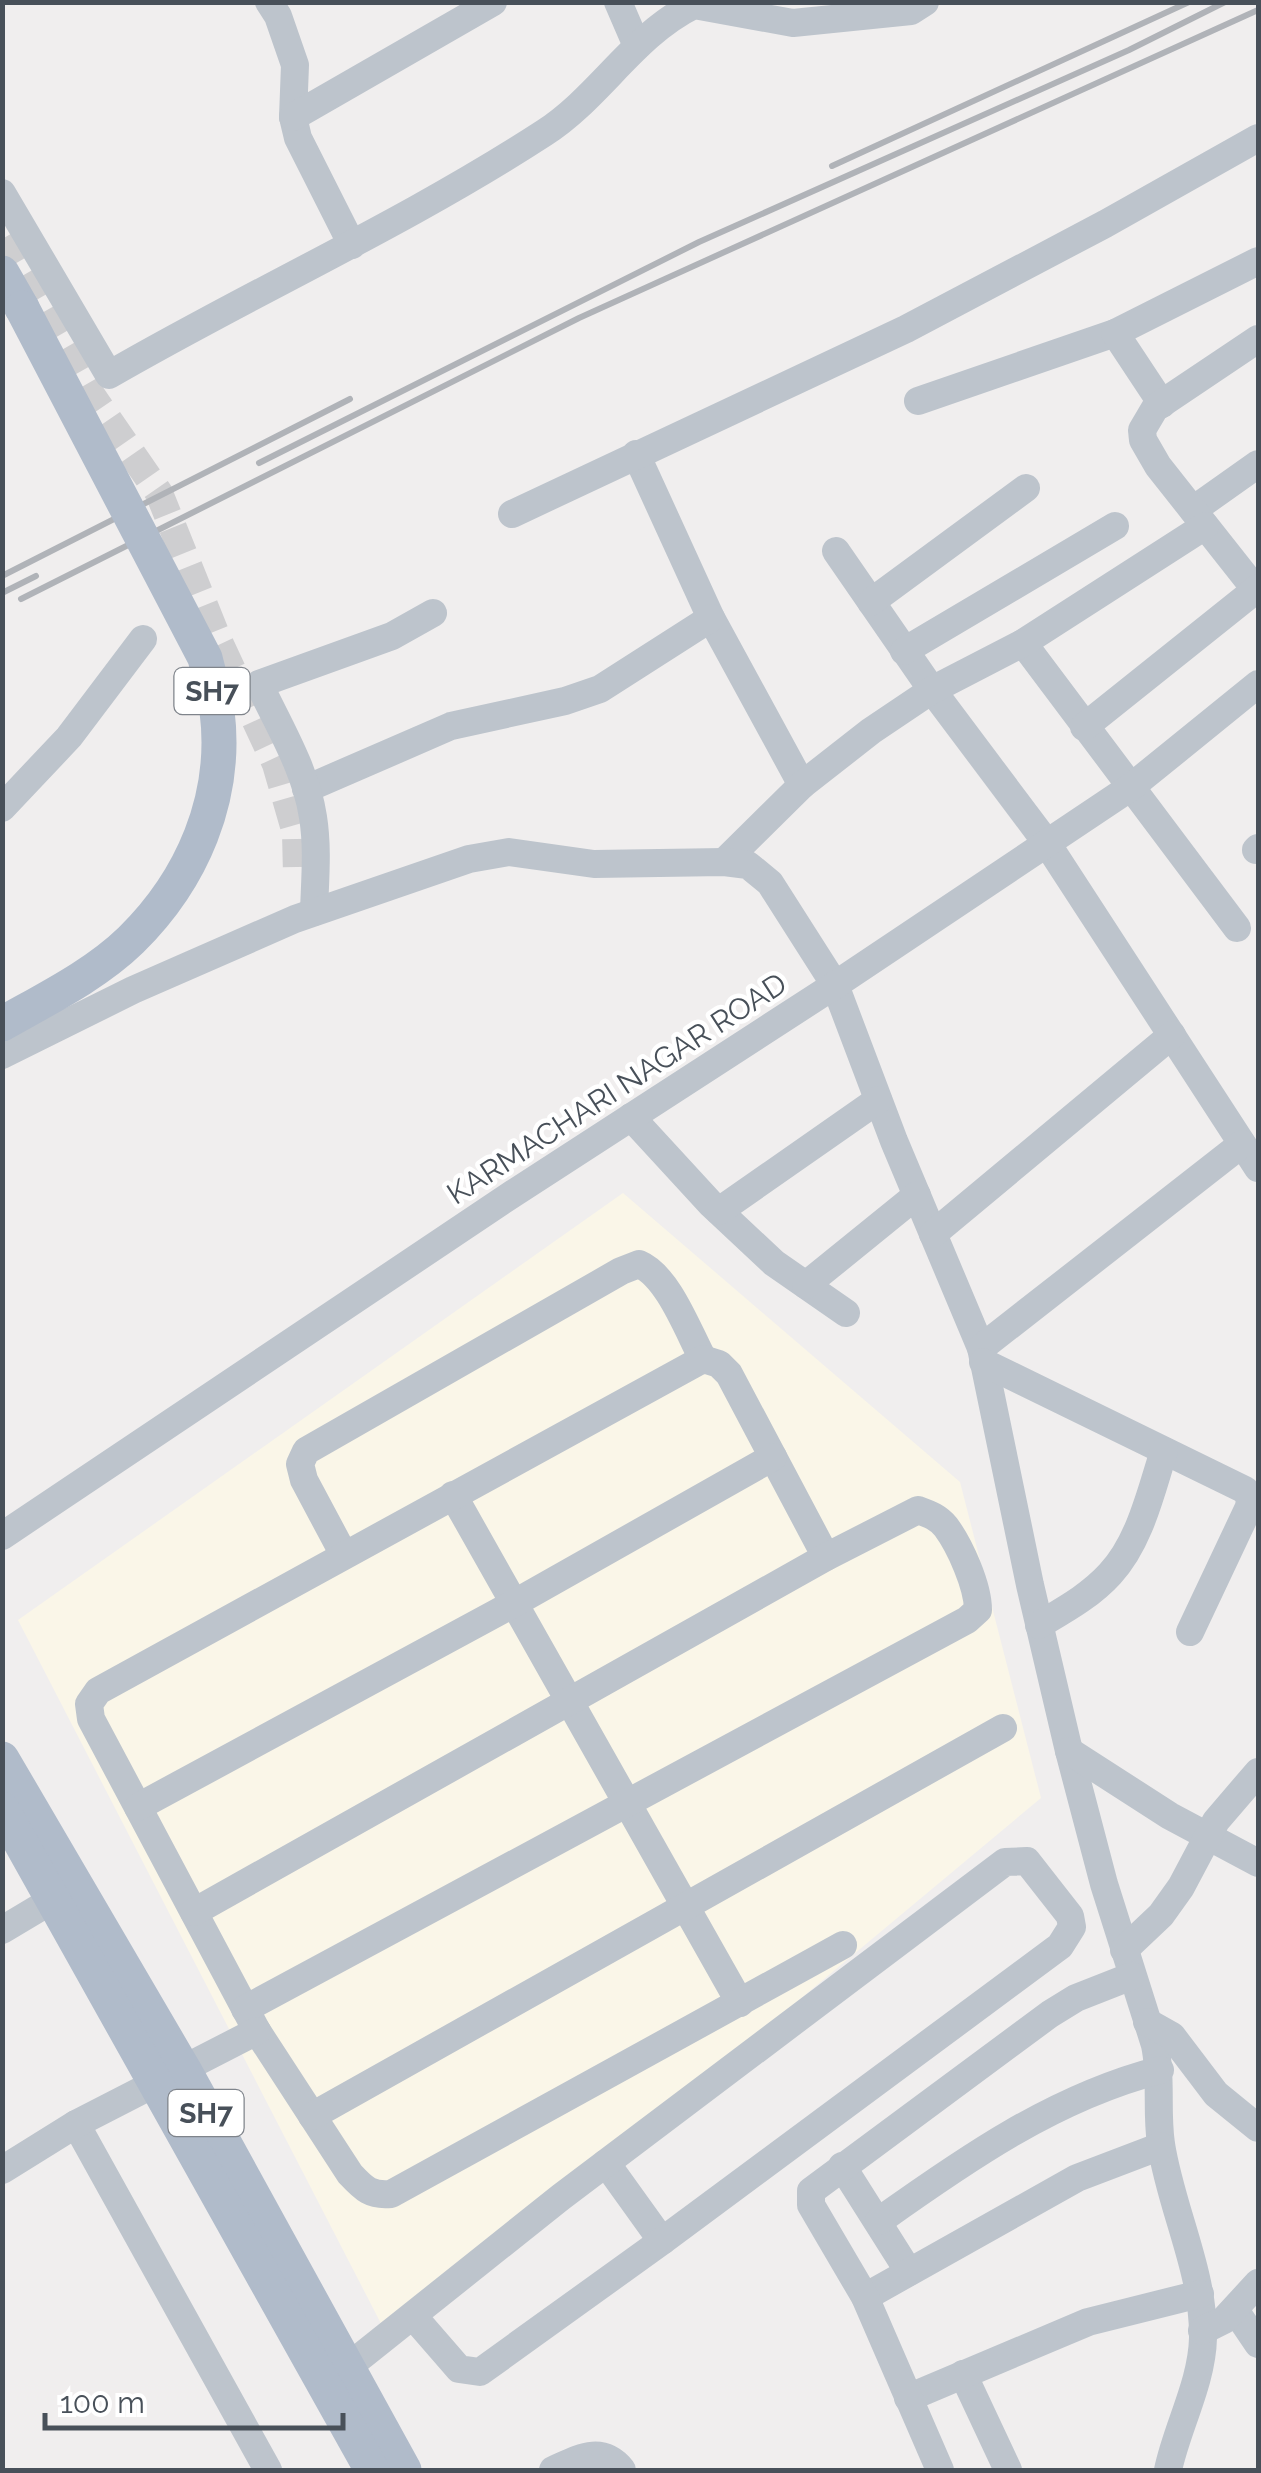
<svg xmlns="http://www.w3.org/2000/svg" width="1261" height="2473" font-family="Raleway,sans-serif">
<style>
.commercial{fill:#faf6e8}
.lines{fill:none;stroke-linecap:round;stroke-linejoin:round}
.minor-tunnel{stroke:#ceced0;stroke-width:28;stroke-dasharray:28 14;stroke-linecap:butt}
.minor{stroke:#bdc4cc;stroke-width:28}
.major{stroke:#b0bbca;stroke-width:35}
.rail{stroke:#b0b3b8;stroke-width:6}
.major-bridge{stroke:#b0bbca;stroke-width:35}
.labels{text-anchor:middle;stroke-width:9;stroke-linejoin:round;paint-order:stroke}
.shield{fill:#fff;stroke:#7f848b;stroke-width:2.5}
.shield-label{font-size:28px;font-weight:bold;fill:#485059}
.street-label{font-size:30px;fill:#485059;stroke:#fff}
</style>
<rect width="100%" height="100%" fill="#f0eeee"/>
<path class="commercial" d="M623 1193 960 1482 1041 1798 390 2341 18 1620Z"/>
<g class="lines">
<path class="minor-tunnel" d="M2 239 92 396 159 493 218 640 276 764 296 833 297 874"/>
<g class="minor">
<path d="M269 2 278 16 295 65 293 117 298 138 352 245"/>
<path d="M618 2 637 46"/>
<path d="M293 117 493 2"/>
<path d="M2 193 109 375C252 292 404 224 544 133 600 97 633 35 694 5L793 23 911 11 925 2"/>
<path d="M918 401 1115 333"/>
<path d="M1162 404 1115 333 1258 261"/>
<path d="M636 454 711 618 802 785"/>
<path d="M1193 510 1258 464"/>
<path d="M512 514 906 329 1105 224 1258 138"/>
<path d="M836 551 932 690 1046 842 1258 1168"/>
<path d="M1256 590 1158 466 1143 440 1142 430 1155 408 1258 339"/>
<path d="M871 602 1026 488"/>
<path d="M1023 643 1237 928"/>
<path d="M904 651 1115 526"/>
<path d="M1084 727 1258 588"/>
<path d="M306 789 451 726 565 701 600 689 711 618"/>
<path d="M2 808 69 737 143 639"/>
<path d="M1256 850 1258 848"/>
<path d="M724 862 802 785 871 731 932 690 1023 643 1205 526"/>
<path d="M314 912C315 880 318 848 313 817 306 770 279 726 259 684L392 636 433 613"/>
<path d="M2 1055 133 990 295 919 469 859 509 852 594 864 724 862 748 865 770 883 835 985 894 1141 981 1348 1030 1585 1069 1751 1104 1884 1155 2045C1162 2078 1156 2110 1161 2144 1171 2209 1204 2271 1203 2338 1202 2383 1177 2427 1168 2470"/>
<path d="M631 1117 711 1204 774 1263 846 1313"/>
<path d="M719 1211 878 1100"/>
<path d="M933 1234 1172 1035"/>
<path d="M806 1285 917 1195"/>
<path d="M981 1348 1242 1144"/>
<path d="M983 1362 1245 1490 1250 1498 1249 1507 1190 1632"/>
<path d="M453 1495 740 2003"/>
<path d="M2 1536 514 1193 835 985 1131 787 1258 684"/>
<path d="M344 1555 304 1480 300 1464 306 1451 621 1271 639 1264C668 1276 688 1331 703 1359"/>
<path d="M826 1557 729 1374 719 1364 703 1359 98 1691 89 1704 91 1719 257 2031 350 2174C364 2189 371 2196 391 2194L843 1945"/>
<path d="M1039 1625C1064 1610 1090 1596 1110 1574 1140 1542 1151 1491 1164 1451"/>
<path d="M1069 1751 1170 1816 1258 1863"/>
<path d="M138 1807 513 1604 773 1457"/>
<path d="M194 1912 826 1557 918 1510C929 1514 938 1517 946 1527 960 1546 978 1586 978 1610L967 1620 245 2009"/>
<path d="M2 1930 69 1890"/>
<path d="M1124 1950 1161 1915 1181 1887 1216 1821 1258 1772"/>
<path d="M1147 2022 1172 2036 1216 2094 1258 2128"/>
<path d="M312 2116 1003 1728"/>
<path d="M76 2124 268 2470"/>
<path d="M606 2163 662 2241"/>
<path d="M842 2166 909 2272"/>
<path d="M2 2170 76 2124 257 2031"/>
<path d="M879 2221C966 2159 1055 2097 1160 2070"/>
<path d="M865 2297 1077 2178 1161 2146"/>
<path d="M1235 2310 1258 2344"/>
<path d="M1202 2331 1224 2320 1258 2283"/>
<path d="M963 2374 1008 2470"/>
<path d="M334 2378 561 2197 1005 1862 1027 1861 1070 1916 1072 1927 1060 1946 662 2241 480 2372 459 2369 413 2316"/>
<path d="M908 2398 1088 2322 1200 2294"/>
<path d="M553 2470C578 2459 601 2444 622 2470"/>
<path d="M940 2470 865 2297 811 2205V2191L1050 2014 1076 1998 1132 1976"/>
</g>
<g class="major">
<path d="M2 273 22 308"/>
<path d="M2 1759 184 2070 404 2470"/>
<path d="M2 1809 372 2470"/>
</g>
<g class="rail">
<path d="M832 166 1189 2"/>
<path d="M259 463 699 242 1129 50 1225 2"/>
<path d="M2 576 350 399"/>
<path d="M2 593 36 576"/>
<path d="M21 599 579 318 1258 10"/>
</g>
<path class="major-bridge" d="M2 1024C46 999 95 975 131 940 192 880 228 798 217 711 215 693 209 675 205 658L22 308"/>
</g>
<g class="labels">
<g class="shield">
<rect x="174.5" y="668" width="75" height="46" rx="8"/>
<rect x="168.5" y="2090" width="75" height="46" rx="8"/>
</g>
<g class="shield-label">
<text x="212" y="701">SH7</text>
<text x="206" y="2123">SH7</text>
</g>
<g class="street-label">
<text transform="translate(617 1089) rotate(-33)" y="10">KARMACHARI NAGAR ROAD</text>
</g>
</g>
<rect width="1261" height="2473" fill="none" stroke="#485059" stroke-width="10"/>
<path d="M45 2413v15h298v-15" fill="none" stroke="#485059" stroke-width="5"/>
<text x="60" y="2413" font-size="30" fill="#485059" stroke="#ffffff" stroke-width="8" paint-order="stroke">100 m</text>
</svg>
